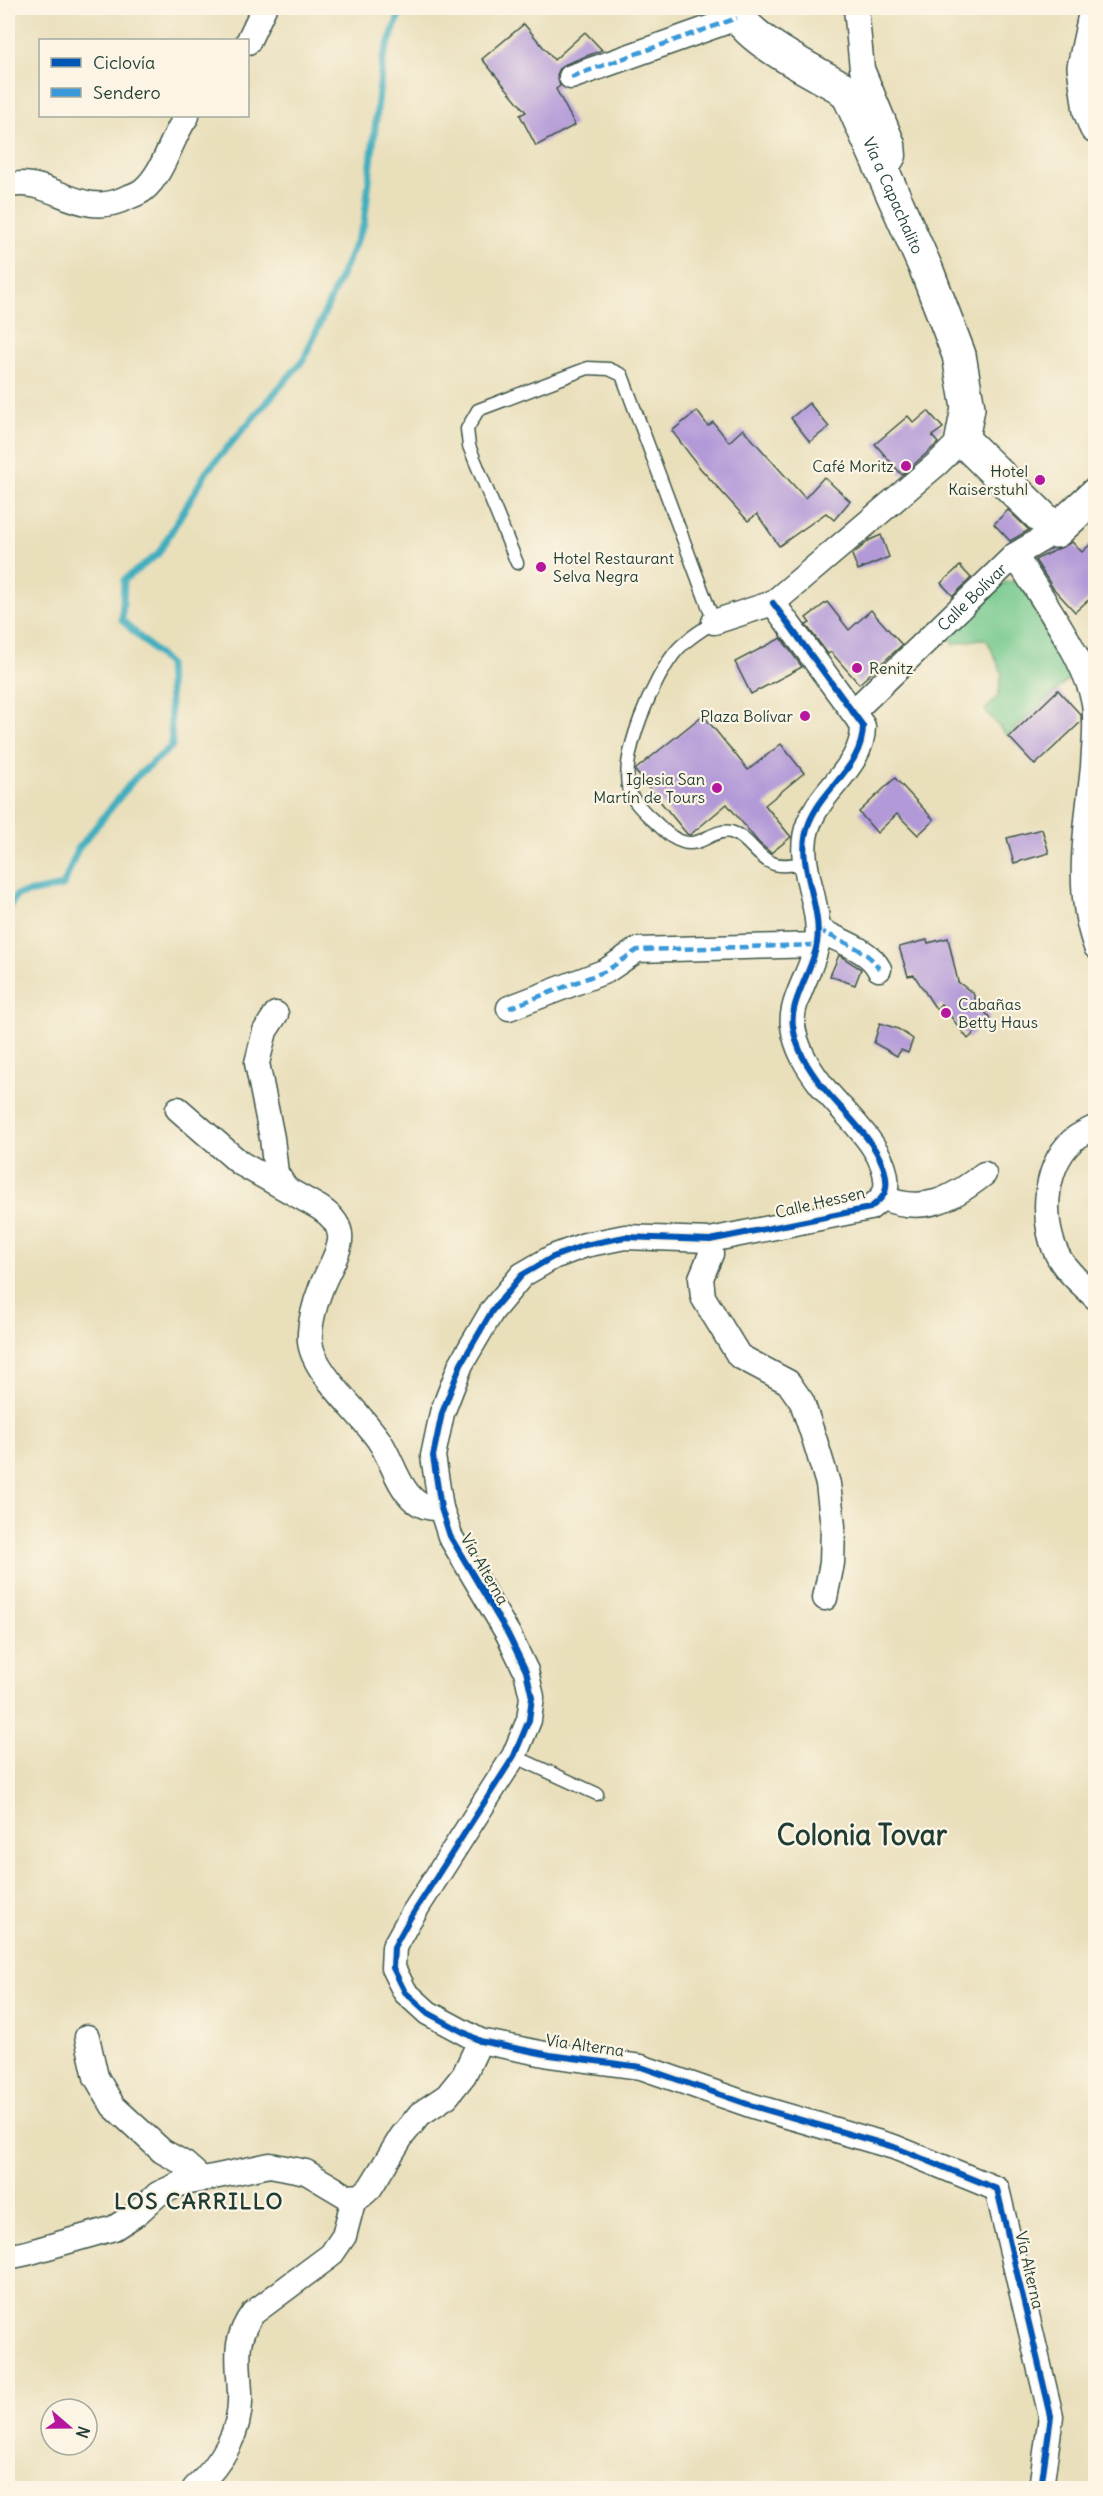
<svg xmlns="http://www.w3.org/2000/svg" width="1103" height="2496" font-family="Delius,sans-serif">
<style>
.green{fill:#72c88c;stroke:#488260;stroke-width:1.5}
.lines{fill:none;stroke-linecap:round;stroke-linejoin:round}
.stream{stroke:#41aebe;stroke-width:7}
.building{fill:#b299d8}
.lane-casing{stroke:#3d5548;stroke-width:15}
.street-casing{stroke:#3d5548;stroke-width:27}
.secondary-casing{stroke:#3d5548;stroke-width:36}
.primary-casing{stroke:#3d5548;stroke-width:36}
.lane{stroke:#fff;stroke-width:12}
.street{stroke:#fff;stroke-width:24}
.secondary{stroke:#fff;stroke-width:33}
.primary{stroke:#fff;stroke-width:33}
.quiet{stroke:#3a99d8;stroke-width:4.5;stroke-dasharray:9 4.5;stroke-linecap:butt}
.cycleway-casing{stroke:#fcf5e5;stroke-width:10}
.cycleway{stroke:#0057b8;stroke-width:6}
.poi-dot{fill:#b5179e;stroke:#fcf5e5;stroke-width:2}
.labels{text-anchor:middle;stroke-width:4.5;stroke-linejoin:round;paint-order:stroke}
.street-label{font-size:16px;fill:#1f3d34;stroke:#fcf5e5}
.poi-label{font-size:16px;fill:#1f3d34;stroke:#fcf5e5;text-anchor:end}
.district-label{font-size:22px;font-weight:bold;letter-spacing:1.5px;fill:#1f3d34;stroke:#fcf5e5}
.town-label{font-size:28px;font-weight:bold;fill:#1f3d34;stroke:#fcf5e5}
</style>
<rect width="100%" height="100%" fill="#fcf5e5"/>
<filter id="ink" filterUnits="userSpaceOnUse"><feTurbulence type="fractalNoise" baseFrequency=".0167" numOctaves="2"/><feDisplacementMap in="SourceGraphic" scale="12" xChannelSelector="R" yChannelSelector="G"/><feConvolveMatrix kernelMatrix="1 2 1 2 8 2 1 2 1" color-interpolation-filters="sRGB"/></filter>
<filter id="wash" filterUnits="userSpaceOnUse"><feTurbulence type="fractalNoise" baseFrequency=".008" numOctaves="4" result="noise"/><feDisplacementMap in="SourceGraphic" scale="24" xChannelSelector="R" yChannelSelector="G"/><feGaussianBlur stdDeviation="1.35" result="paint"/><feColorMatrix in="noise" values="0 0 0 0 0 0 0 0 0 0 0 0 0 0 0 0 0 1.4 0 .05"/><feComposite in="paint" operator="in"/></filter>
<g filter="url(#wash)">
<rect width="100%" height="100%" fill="#e9dfbb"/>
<path class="green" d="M1015 581 1022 583 1025 588 1072 676 1007 736 985 710 998 696 1002 673 987 640 980 639 953 644 950 635 1002 583Z"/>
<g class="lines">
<path class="stream" d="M8 909 17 895 63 886 78 849 135 778 172 746 168 664 122 620 124 580 158 554 207 471 304 359 364 224 383 58 402 8"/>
</g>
<g id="blocks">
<g class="building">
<path d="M524 24 554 60 585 32 602 50 566 64 560 68 557 75 560 86 556 89 575 125 536 146 520 115 526 112 482 59Z"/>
<path d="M809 403 829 427 810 442 791 418Z"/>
<path d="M697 411 708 426 713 422 729 442 743 429 805 498 824 477 850 501 834 520 826 513 779 546 757 514 748 521 700 468 672 431Z"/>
<path d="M928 411 943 428 932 436 938 443 902 475 875 444 908 416 914 423Z"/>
<path d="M1008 510 1029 530 1010 541 994 524Z"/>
<path d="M881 535 889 557 858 570 852 555 870 540Z"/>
<path d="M1095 540V594L1075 612 1053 588 1035 560 1072 542 1082 552Z"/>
<path d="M960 566 971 578 953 596 941 583Z"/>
<path d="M827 602 849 630 871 610 902 645 859 684 831 652 828 654 806 625 810 623 806 618Z"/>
<path d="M781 638 802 667 751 694 735 662Z"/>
<path d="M1058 690 1081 715V722L1035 765 1009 737Z"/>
<path d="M703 715 748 770 781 744 804 773 765 805 791 837 771 853 759 843 727 804 690 835 687 834 636 772V769Z"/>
<path d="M895 778 934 820 918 835 897 814 877 833 859 812Z"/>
<path d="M1042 829 1049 853 1014 863 1007 838Z"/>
<path d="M948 938 958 982 973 993 977 1003 990 1018 968 1039 941 1004 936 1009 914 975 908 976 899 947 927 940 928 943Z"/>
<path d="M839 955 861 969 855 985 830 976Z"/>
<path d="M880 1023 898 1029 913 1039 908 1053 901 1050 897 1056 874 1043Z"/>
</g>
</g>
</g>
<g filter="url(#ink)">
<use href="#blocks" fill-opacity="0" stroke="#3d5548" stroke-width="1.5"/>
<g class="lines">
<g class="lane-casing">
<g id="lane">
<path d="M517 563 469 446 467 429 478 410 588 368 609 369 622 375 714 622C702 630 688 638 678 649 655 674 617 760 630 793 635 804 646 814 654 821 663 829 671 839 683 842 700 848 714 828 731 832 748 837 755 855 770 862 780 868 795 864 806 863"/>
<path d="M514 1756 597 1794"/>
</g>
</g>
<g class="street-casing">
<g id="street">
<path d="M856 8 862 69 893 144 894 156 884 173"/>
<path d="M248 42 264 8"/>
<path d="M571 77 737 18"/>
<path d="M8 186C48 174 80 221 126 198 131 196 138 194 143 190 165 172 171 137 187 116"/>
<path d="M1015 555C1039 595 1086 659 1094 703 1097 724 1094 745 1093 767 1087 827 1074 888 1096 947"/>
<path d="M773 603 863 726C863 767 823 787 809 823 793 862 823 903 817 943 814 968 789 1002 793 1026 796 1049 808 1068 822 1086 842 1112 891 1152 886 1188 885 1197 877 1202 870 1208L710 1240 625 1237 585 1245 553 1257 522 1275 492 1311 461 1364 442 1413 433 1456 441 1508 450 1536 508 1634 526 1671 532 1697 529 1720 514 1756 409 1920 394 1947 393 1968 405 1992 428 2013 480 2041 550 2055 641 2067 753 2106 894 2147 997 2189 1051 2416 1041 2488"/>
<path d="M714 622 773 603 938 463 962 439"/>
<path id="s1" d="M854 711 1015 555 1056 531"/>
<path d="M818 929C837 941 868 948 879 969"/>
<path d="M509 1008 606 971 637 950 817 945"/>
<path d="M276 1014 265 1031 257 1063 272 1138 276 1173 285 1187"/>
<path d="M178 1109 240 1163 320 1208C358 1233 333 1256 321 1288 315 1303 309 1325 310 1341 312 1372 362 1414 380 1442 392 1460 398 1487 415 1501 423 1507 432 1509 441 1508"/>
<path d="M1096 1127C1088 1131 1078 1135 1072 1141 1042 1168 1040 1229 1061 1261 1070 1275 1084 1286 1096 1298"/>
<path d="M883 1198C924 1214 951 1200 984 1174"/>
<path d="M710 1240 711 1254 701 1278 703 1297 739 1356 788 1382 802 1402 815 1441 828 1484 833 1526 832 1563 825 1598"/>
<path d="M87 2037 96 2077 113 2106 162 2151 185 2164 202 2179"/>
<path d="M8 2257 27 2253 114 2228 136 2214 158 2194 180 2184 270 2165 306 2172 348 2197 361 2196 370 2188 402 2136 420 2114 447 2096 464 2075 480 2041"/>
<path d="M195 2488C222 2464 242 2430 240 2394 239 2360 232 2342 253 2313L331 2255 344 2236 354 2198"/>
</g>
</g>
<g class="secondary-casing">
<g id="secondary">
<path id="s2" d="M734 8C743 38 813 71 842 88L850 98 927 271 959 355 968 408 962 439 1056 531 1096 494"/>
<path d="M1092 30 1084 67 1090 111 1096 127"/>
</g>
</g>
<g class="primary-casing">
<path id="primary" d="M1096 9 1092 30 1096 36"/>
</g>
<use href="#lane" class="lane"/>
<use href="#street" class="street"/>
<use href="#secondary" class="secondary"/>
<use href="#primary" class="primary"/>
<g class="quiet">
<path d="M571 77 737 18"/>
<path d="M818 929C837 941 868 948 879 969"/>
<path d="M509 1008 606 971 637 950 817 945"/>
</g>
<g class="cycleway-casing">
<path id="cycleway" d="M773 603 863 726C863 767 823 787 809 823 793 862 823 903 817 943 814 968 789 1002 793 1026 796 1049 808 1068 822 1086 842 1112 891 1152 886 1188 885 1197 877 1202 870 1208L710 1240 625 1237 585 1245 553 1257 522 1275 492 1311 461 1364 442 1413 433 1456 441 1508 450 1536 508 1634 526 1671 532 1697 529 1720 514 1756 409 1920 394 1947 393 1968 405 1992 428 2013 480 2041 550 2055 641 2067 753 2106 894 2147 997 2189 1051 2416 1041 2488"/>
</g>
<use href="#cycleway" class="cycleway"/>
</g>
</g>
<g class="poi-dot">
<circle cx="906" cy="466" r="6"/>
<circle cx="1040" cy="480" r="6"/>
<circle cx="541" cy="567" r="6"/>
<circle cx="857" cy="668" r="6"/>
<circle cx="805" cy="716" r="6"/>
<circle cx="717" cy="788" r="6"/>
<circle cx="946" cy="1013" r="6"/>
</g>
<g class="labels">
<g class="street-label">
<text dy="6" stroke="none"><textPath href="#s2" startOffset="256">Vía a Capachalito</textPath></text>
<text dy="6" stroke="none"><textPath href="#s1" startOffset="164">Calle Bolívar</textPath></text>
<text transform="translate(820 1202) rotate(-13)" y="6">Calle Hessen</text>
<text transform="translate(485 1569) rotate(60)" y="6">Vía Alterna</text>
<text transform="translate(585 2045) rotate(8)" y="6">Vía Alterna</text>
<text transform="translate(1030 2270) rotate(77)" y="6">Vía Alterna</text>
</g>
<g class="poi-label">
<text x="894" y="472">Café Moritz</text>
<text x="1028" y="477">Hotel<tspan x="1028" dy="18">Kaiserstuhl</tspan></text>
<text x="553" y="564" text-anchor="start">Hotel Restaurant<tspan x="553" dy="18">Selva Negra</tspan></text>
<text x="869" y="674" text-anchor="start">Renitz</text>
<text x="793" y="722">Plaza Bolívar</text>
<text x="705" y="785">Iglesia San<tspan x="705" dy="18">Martín de Tours</tspan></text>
<text x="958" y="1010" text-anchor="start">Cabañas<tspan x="958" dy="18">Betty Haus</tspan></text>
</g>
<g class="district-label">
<text x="199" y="2209">LOS CARRILLO</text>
</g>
<g class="town-label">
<text x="862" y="1845">Colonia Tovar</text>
</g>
</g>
<rect width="1103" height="2496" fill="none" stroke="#fcf5e5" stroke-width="30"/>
<rect x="39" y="39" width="210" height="78" fill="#fcf5e5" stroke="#a4ab9e" stroke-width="1.5"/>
<rect x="51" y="58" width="30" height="9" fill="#0057b8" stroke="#a4ab9e" stroke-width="1.5"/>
<text x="93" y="69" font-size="18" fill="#1f3d34">Ciclovía</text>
<rect x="51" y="88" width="30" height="9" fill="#3a99d8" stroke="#a4ab9e" stroke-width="1.5"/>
<text x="93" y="99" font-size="18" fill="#1f3d34">Sendero</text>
<g transform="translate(69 2427) rotate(110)"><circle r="28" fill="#fcf5e5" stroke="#a4ab9e" stroke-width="1.5"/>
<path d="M0-4.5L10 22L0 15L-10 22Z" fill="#b5179e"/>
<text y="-9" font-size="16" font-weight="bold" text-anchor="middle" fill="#1f3d34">N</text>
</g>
</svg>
